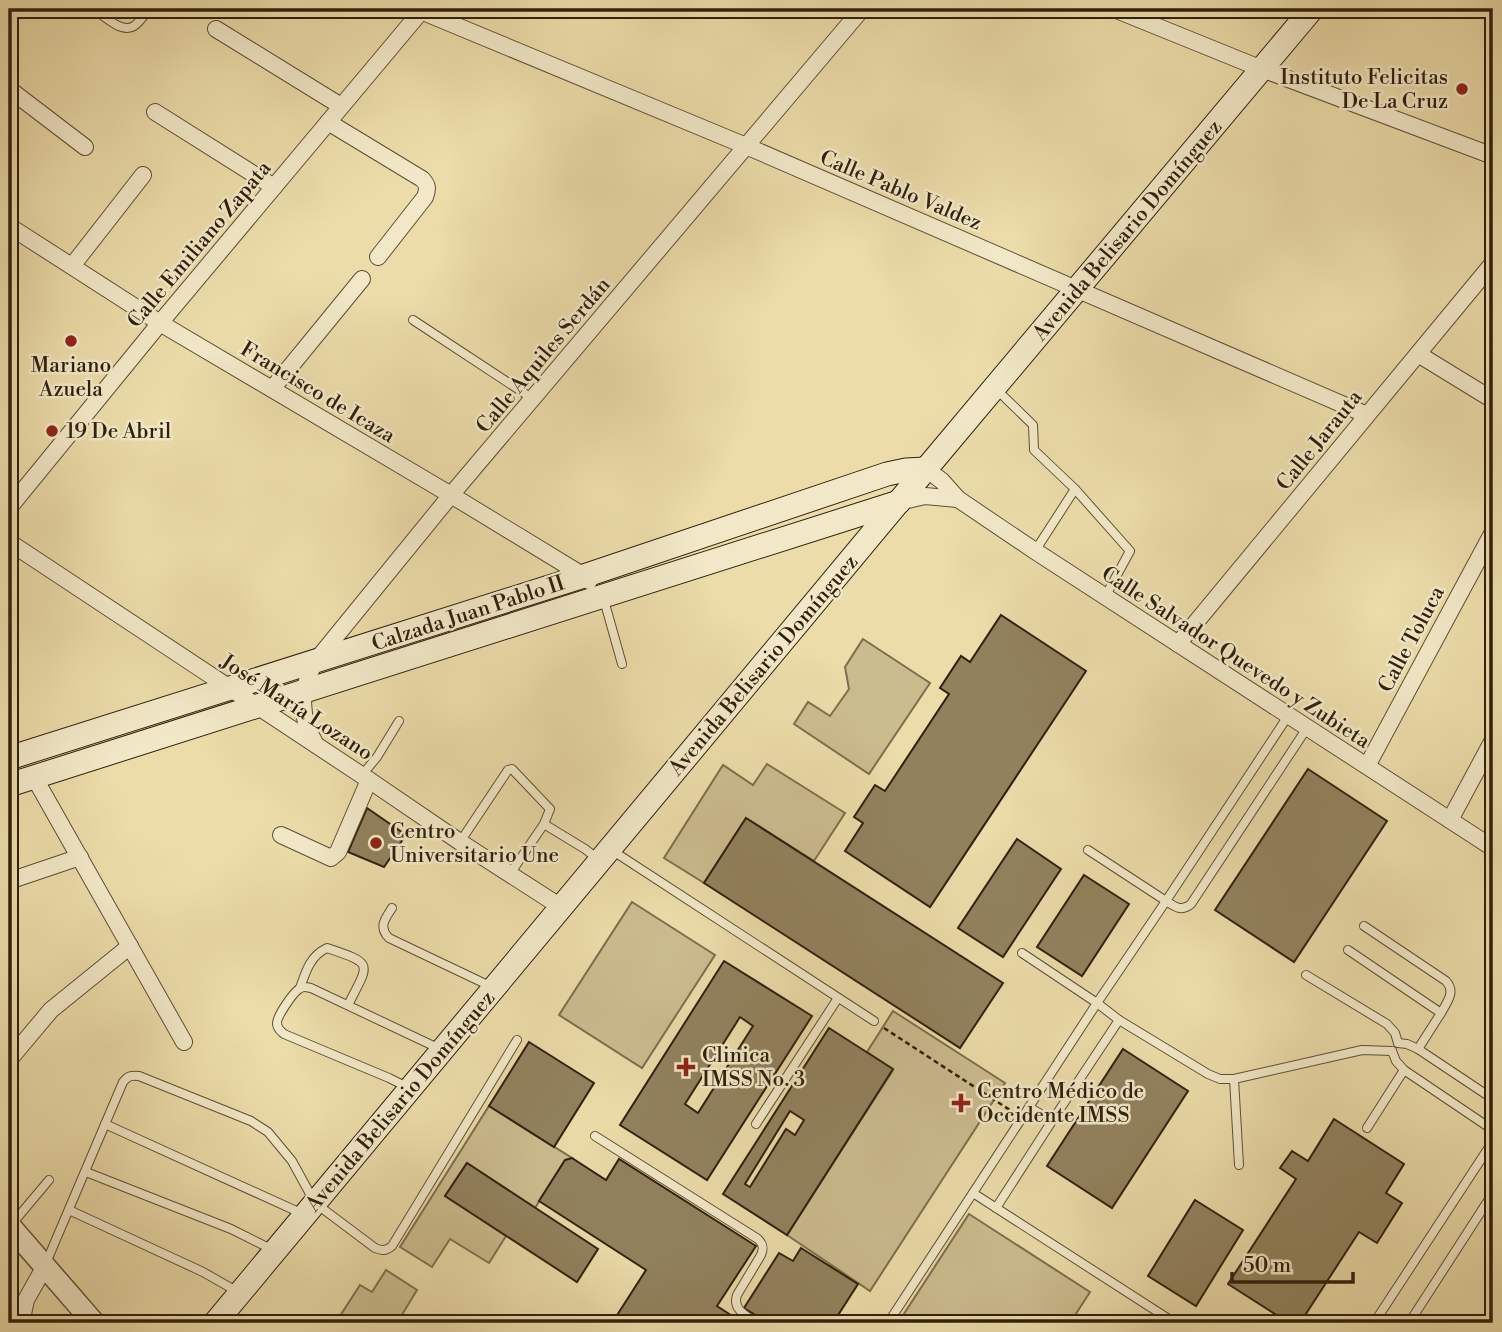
<svg xmlns="http://www.w3.org/2000/svg" width="1502" height="1332" font-family="'Libre Bodoni',serif">
<style>
.green{fill:#cbbc8e;stroke:#7e6e4e;stroke-width:2}
.building{fill:#91825e;stroke:#30200d;stroke-width:2;fill-rule:evenodd}
.lines{fill:none;stroke-linecap:round;stroke-linejoin:round}
.service-casing{stroke:#5f4f34;stroke-width:10}
.minor-casing{stroke:#5f4f34;stroke-width:18}
.tertiary-casing{stroke:#5f4f34;stroke-width:24}
.secondary-casing{stroke:#30200d;stroke-width:25}
.path{stroke:#30200d;stroke-width:2.5;stroke-dasharray:5 3.5;stroke-linecap:butt}
.service{stroke:#f2e8c7;stroke-width:8}
.minor{stroke:#f2e8c7;stroke-width:16}
.tertiary{stroke:#f2e8c7;stroke-width:21}
.secondary{stroke:#f2e8c7;stroke-width:23}
.poi-dot{fill:#8f2418;stroke:#f2e8c7;stroke-width:2.5}
.labels{text-anchor:middle;stroke-width:5;stroke-linejoin:round;paint-order:stroke}
.poi-label{font-size:21px;fill:#30200d;stroke:#f2e8c7;text-anchor:start}
.street-label{font-size:21px;fill:#30200d;stroke:#f2e8c7}
</style>
<rect width="100%" height="100%" fill="#ebdca9"/>
<filter id="stains"><feTurbulence type="fractalNoise" baseFrequency=".00286" numOctaves="4"/><feColorMatrix values="0 0 0 0 .2 0 0 0 0 .09 0 0 0 0 .02 0 0 0 .5 -.17"/></filter>
<radialGradient id="worn" r=".72"><stop offset=".6" stop-color="#630" stop-opacity="0"/><stop offset="1" stop-color="#630" stop-opacity=".3"/></radialGradient>
<g class="green">
<path d="M863 639 930 683 869 774 794 724 808 702 830 716 849 689 845 667Z"/>
<path d="M767 764 845 813 814 861 746 818 704 883 664 858 723 765 753 785Z"/>
<path d="M632 902 715 955 642 1068 559 1015Z"/>
<path d="M893 1011 1005 1083 870 1291 787 1235 893 1070 867 1052Z"/>
<path d="M489 1106 572 1158 565 1160 535 1208 467 1163 445 1196 506 1236 489 1263 450 1239 432 1267 400 1247Z"/>
<path d="M969 1214 1090 1292 1070 1323H898Z"/>
<path d="M386 1270 417 1290 397 1323H345L338 1319 360 1285 372 1292Z"/>
</g>
<g class="building">
<path d="M1001 615 1086 671 930 907 845 851 863 823 854 817 875 785 885 791 949 694 940 688 961 656 970 662Z"/>
<path d="M1308 769 1387 821 1294 962 1215 910Z"/>
<path d="M367 808 406 835 384 867 348 852Z"/>
<path d="M746 818 1003 983 960 1048 704 883Z"/>
<path d="M1017 839 1061 869 1003 957 958 928Z"/>
<path d="M1084 875 1129 904 1082 976 1037 947Z"/>
<path d="M724 961 812 1016 707 1180 620 1125ZM740 1017 753 1026 698 1113 685 1104Z"/>
<path d="M829 1028 893 1069 787 1235 723 1194ZM790 1111 804 1120 795 1135 786 1129 750 1187 745 1184Z"/>
<path d="M529 1042 594 1083 554 1147 489 1106Z"/>
<path d="M1123 1049 1188 1091 1112 1208 1047 1166Z"/>
<path d="M1334 1119 1404 1164 1386 1193 1402 1203 1377 1243 1359 1232 1300 1323H1289L1228 1284 1296 1179 1280 1168 1292 1151 1308 1161Z"/>
<path d="M572 1158 606 1180 619 1159 756 1246 717 1306 743 1323H612L646 1270 539 1201 565 1160Z"/>
<path d="M467 1163 598 1249 577 1282 445 1196Z"/>
<path d="M1195 1200 1243 1230 1196 1306 1148 1276Z"/>
<path d="M801 1248 858 1284 833 1323H768L744 1308 779 1253 793 1261Z"/>
</g>
<g class="lines">
<g class="service-casing">
<g id="service">
<path d="M94 9C104 16 122 34 134 26 140 22 145 14 149 9"/>
<path d="M413 320 533 399"/>
<path d="M995 388 1033 425 1034 450 1075 489"/>
<path d="M1035 551 1075 489 1130 551 1105 597"/>
<path d="M604 600 622 664"/>
<path d="M1288 716 1166 901C1175 907 1182 912 1191 904L1307 728"/>
<path d="M362 775 377 757 399 721"/>
<path d="M544 824 585 849 598 859"/>
<path d="M460 842 508 770 512 769 550 809 544 824 510 874"/>
<path d="M613 851 874 1021"/>
<path d="M392 908C385 919 378 927 389 938L492 987"/>
<path d="M1364 926 1446 981C1456 992 1447 1002 1441 1013"/>
<path d="M1348 950 1441 1013 1418 1049"/>
<path d="M1022 953 1097 1003 1119 1020 1208 1074 1220 1079H1234L1362 1050 1392 1051"/>
<path d="M1306 975 1387 1024 1395 1033 1398 1043"/>
<path d="M300 988C306 971 310 956 327 948 374 964 370 962 348 1005"/>
<path d="M1398 1043 1407 1044 1418 1049 1493 1099"/>
<path d="M1392 1051 1396 1061 1404 1070 1493 1130"/>
<path d="M1234 1079 1239 1165"/>
<path d="M407 1087 389 1078 284 1034C280 1030 278 1030 277 1024 276 1017 293 993 299 989 304 986 305 987 311 988L440 1049"/>
<path d="M1029 1107 1052 1121 1119 1020"/>
<path d="M105 1124 303 1214"/>
<path d="M756 1124 838 998"/>
<path d="M1367 1128 1404 1070"/>
<path d="M595 1136 758 1239C763 1244 764 1248 761 1255L737 1295C732 1310 747 1316 757 1323"/>
<path d="M86 1172 231 1229 273 1250"/>
<path d="M973 1193 1175 1323"/>
<path d="M996 1208 1052 1121"/>
<path d="M69 1210 203 1272 238 1292"/>
<path d="M12 1224 49 1180"/>
<path d="M46 1263 123 1082C128 1076 131 1075 139 1076L251 1121 268 1132 292 1161 315 1203 375 1248C382 1251 386 1251 392 1246L517 1040"/>
<path d="M888 1323 1097 1003 1166 901 1088 850"/>
<path d="M1374 1323 1493 1141"/>
<path d="M1409 1323 1493 1193"/>
</g>
</g>
<g class="minor-casing">
<g id="minor">
<path d="M416 9 746 146 1367 415"/>
<path d="M1114 9 1262 69 1493 156"/>
<path d="M216 29 341 106"/>
<path d="M9 89 85 147"/>
<path d="M155 112 274 187"/>
<path d="M328 122 422 179C428 185 428 189 425 197L378 257"/>
<path d="M9 226 160 323 451 495 584 576 589 581"/>
<path d="M72 266 143 175"/>
<path d="M1418 354 1493 400"/>
<path d="M272 389 362 279"/>
<path d="M926 469 942 481 958 499 1035 551 1493 848"/>
<path d="M899 502 925 496 958 499"/>
<path d="M9 508 160 323 423 9"/>
<path d="M9 542 369 780 460 842 561 907"/>
<path d="M1178 644 1493 263"/>
<path d="M316 745C299 716 299 692 315 662L451 495 862 9"/>
<path d="M1367 766 1493 532"/>
<path d="M34 777 184 1042"/>
<path d="M1450 820 1493 740"/>
<path d="M281 835 331 858 338 852 369 780"/>
<path d="M9 881 80 857"/>
<path d="M9 1060 51 1010 130 946"/>
<path d="M21 1323 26 1300 45 1266"/>
</g>
</g>
<g class="tertiary-casing">
<path id="tertiary" d="M9 1225 94 1323"/>
</g>
<g class="secondary-casing">
<g id="secondary">
<path d="M9 758 584 576 887 474 906 470 926 469"/>
<path d="M9 785 899 502"/>
<path d="M215 1323 926 469 1312 9"/>
</g>
</g>
<g class="path">
<path d="M9 10 10 9"/>
<path d="M884 1028 1013 1112"/>
</g>
<use href="#service" class="service"/>
<use href="#minor" class="minor"/>
<use href="#tertiary" class="tertiary"/>
<use href="#secondary" class="secondary"/>
</g>
<g class="poi-dot">
<circle cx="1462" cy="89" r="7"/>
<circle cx="71" cy="341" r="7"/>
<circle cx="52" cy="431" r="7"/>
<circle cx="376" cy="843" r="7"/>
<path d="M682.5 1056.5h7v7h7v7h-7v7h-7v-7h-7v-7h7z"/>
<path d="M957.5 1092.5h7v7h7v7h-7v7h-7v-7h-7v-7h7z"/>
</g>
<g class="labels">
<g class="poi-label">
<text x="1448" y="84" text-anchor="end">Instituto Felicitas<tspan x="1448" dy="24">De La Cruz</tspan></text>
<text x="71" y="372" text-anchor="middle">Mariano<tspan x="71" dy="24">Azuela</tspan></text>
<text x="66" y="438">19 De Abril</text>
<text x="390" y="838">Centro<tspan x="390" dy="24">Universitario Une</tspan></text>
<text x="702" y="1062">Clinica<tspan x="702" dy="24">IMSS No. 3</tspan></text>
<text x="977" y="1098">Centro Médico de<tspan x="977" dy="24">Occidente IMSS</tspan></text>
</g>
<g class="street-label">
<text transform="translate(901 190) rotate(23)" y="7">Calle Pablo Valdez</text>
<text transform="translate(1127 230) rotate(-50)" y="7">Avenida Belisario Domínguez</text>
<text transform="translate(199 244) rotate(-50)" y="7">Calle Emiliano Zapata</text>
<text transform="translate(543 355) rotate(-50)" y="7">Calle Aquiles Serdán</text>
<text transform="translate(318 392) rotate(31)" y="7">Francisco de Icaza</text>
<text transform="translate(1319 440) rotate(-51)" y="7">Calle Jarauta</text>
<text transform="translate(468 613) rotate(-18)" y="7">Calzada Juan Pablo II</text>
<text transform="translate(1411 639) rotate(-62)" y="7">Calle Toluca</text>
<text transform="translate(1236 657) rotate(33)" y="7">Calle Salvador Quevedo y Zubieta</text>
<text transform="translate(763 665) rotate(-50)" y="7">Avenida Belisario Domínguez</text>
<text transform="translate(297 707) rotate(33)" y="7">José María Lozano</text>
<text transform="translate(400 1101) rotate(-50)" y="7">Avenida Belisario Domínguez</text>
</g>
</g>
<rect width="1502" height="1332" fill="none" stroke="#ebdca9" stroke-width="35"/>
<rect x="10" y="10" width="1481" height="1311" fill="none" stroke="#30200d" stroke-width="3.5"/>
<rect x="18" y="18" width="1467" height="1297" fill="none" stroke="#30200d" stroke-width="2"/>
<path d="M1232 1272v10h121v-10" fill="none" stroke="#30200d" stroke-width="3.5"/>
<text x="1243" y="1272" font-size="21" fill="#30200d" stroke="#f2e8c7" stroke-width="5" paint-order="stroke">50 m</text>
<rect width="100%" height="100%" filter="url(#stains)"/>
<rect width="100%" height="100%" fill="url(#worn)"/>
</svg>
